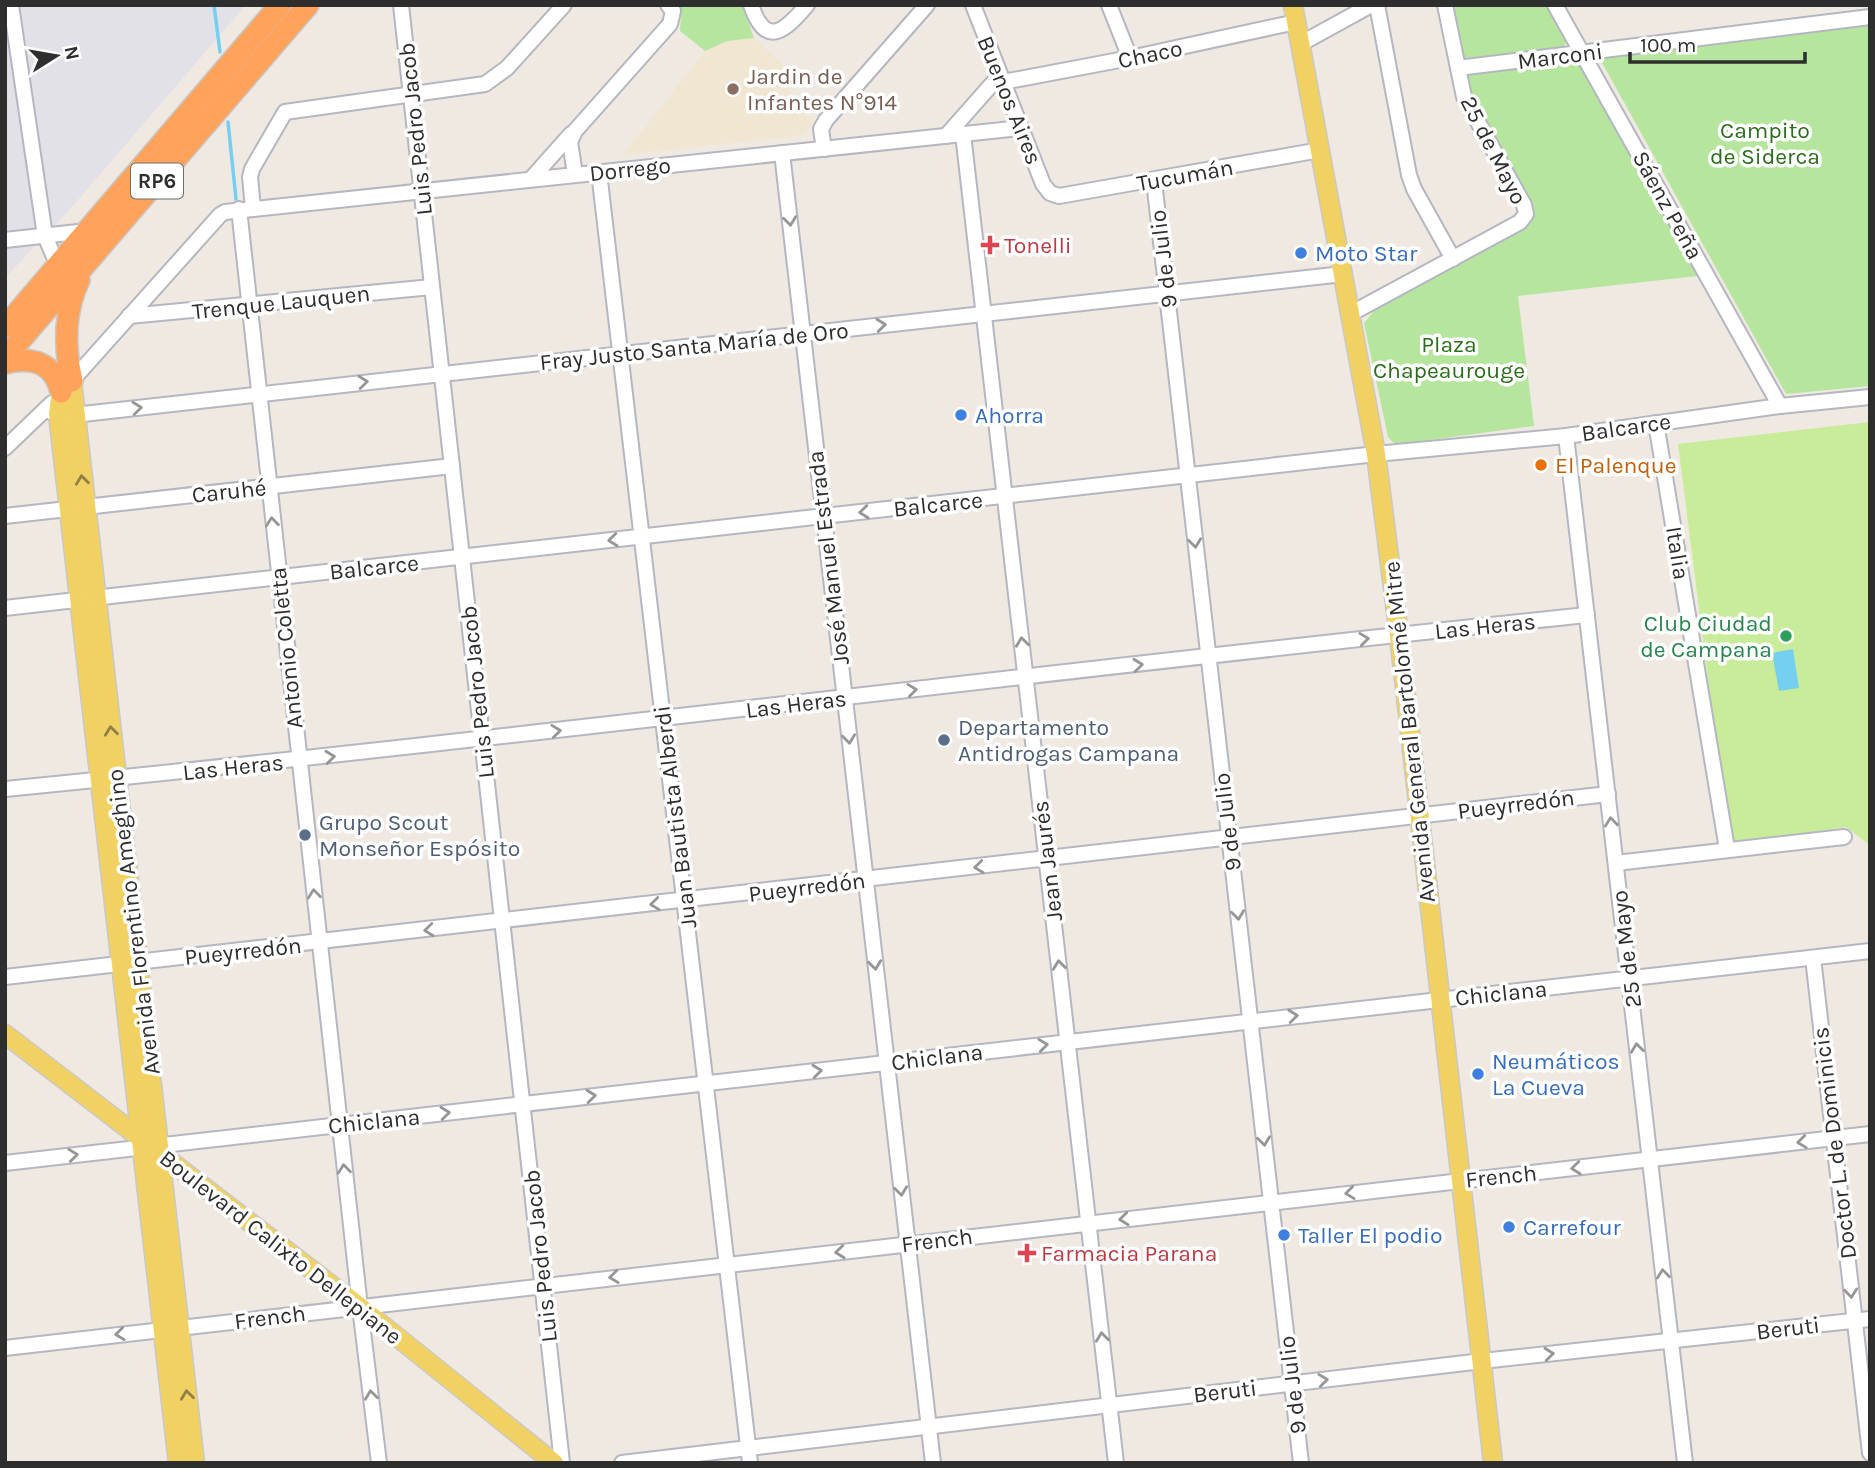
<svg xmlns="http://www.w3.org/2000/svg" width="1875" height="1468" font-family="Karla,sans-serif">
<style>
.industrial{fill:#e3e1e8}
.education{fill:#f0e6d1}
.green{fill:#b6e59e}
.pitch{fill:#c9ec9a}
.water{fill:#75cff0}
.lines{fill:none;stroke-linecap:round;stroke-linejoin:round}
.stream{stroke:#75cff0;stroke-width:3.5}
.minor-casing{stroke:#b4b7c1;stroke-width:18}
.major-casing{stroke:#c9c9c9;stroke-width:21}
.highway-casing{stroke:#c9c9c9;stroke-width:24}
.minor{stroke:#fff;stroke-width:14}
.major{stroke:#f2d163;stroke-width:18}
.highway{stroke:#ffa35c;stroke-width:21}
.oneway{stroke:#969696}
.oneway2{stroke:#908048}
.education-dot{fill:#8d6e63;stroke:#fff;stroke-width:2.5}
.health-dot{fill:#e0444e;stroke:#fff;stroke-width:2.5}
.shop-dot{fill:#3f7fe0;stroke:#fff;stroke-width:2.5}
.food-dot{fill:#e8710a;stroke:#fff;stroke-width:2.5}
.leisure-dot{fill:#2e9e5b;stroke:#fff;stroke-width:2.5}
.service-dot{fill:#5c6f8a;stroke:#fff;stroke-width:2.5}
.labels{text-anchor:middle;stroke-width:7;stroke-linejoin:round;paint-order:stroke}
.shield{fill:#fff;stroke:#6d6d6d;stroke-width:2}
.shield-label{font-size:21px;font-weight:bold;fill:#2e2e2e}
.street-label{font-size:23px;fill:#2e2e2e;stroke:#fff}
.education-label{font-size:23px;fill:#785e54;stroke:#fff;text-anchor:start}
.park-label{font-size:23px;fill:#2c6e1b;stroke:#fff}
.health-label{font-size:23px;fill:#be3a42;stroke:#fff;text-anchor:start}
.shop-label{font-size:23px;fill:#366cbe;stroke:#fff;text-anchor:start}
.food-label{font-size:23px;fill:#c56008;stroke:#fff;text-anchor:start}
.leisure-label{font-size:23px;fill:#27864d;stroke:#fff;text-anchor:end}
.service-label{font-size:23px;fill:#4e5e75;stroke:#fff;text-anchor:start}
</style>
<rect width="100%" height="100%" fill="#efe9e1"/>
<path class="industrial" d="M5 5H246L70 209 5 278Z"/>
<path class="education" d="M754 38 797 79 785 100 815 121 803 135 623 155 705 51 727 41Z"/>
<g class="green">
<path d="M673 5H742L754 38 727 41 705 51 680 31 681 14Z"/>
<path d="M1450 5H1549L1567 40 1563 48 1467 60 1463 58Z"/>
<path d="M1870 23V386L1786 394 1600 59Z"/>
<path d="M1568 58 1576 61 1583 67 1697 276 1518 296 1534 426 1400 444 1394 443 1388 437 1364 323 1377 307 1522 230 1529 221 1469 97C1466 86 1463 80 1473 73Z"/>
</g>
<path class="pitch" d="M1870 422V845L1846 827 1729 844 1678 444Z"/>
<path class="water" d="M1793 649 1799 688 1779 691 1772 653Z"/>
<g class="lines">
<g class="stream">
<path d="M214 5 220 52"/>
<path d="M228 122 236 199"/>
</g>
<g class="minor-casing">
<g id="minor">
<path d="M11 5 45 236 58 266"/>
<path d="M401 5 562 1463"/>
<path d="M751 5C766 49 785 31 807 5"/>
<path d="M973 5 1043 184 1050 193 1059 196 1320 150"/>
<path d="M1109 5 1130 58"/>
<path d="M1377 5 1409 175 1414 189 1453 259"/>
<path d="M1555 5 1780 406"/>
<path d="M1300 44 1371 5"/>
<path d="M1458 68 1870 17"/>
<path d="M1003 82 1130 58 1296 22"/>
<path d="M963 134 1116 1463"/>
<path d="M946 136 1000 75"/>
<path d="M824 149 821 129 826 120 927 5"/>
<path d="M782 153 933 1463"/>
<path d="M599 172 750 1463"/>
<path d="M575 174 570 142 575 131 670 24 673 11 668 5"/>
<path d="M531 179 571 134"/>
<path d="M1154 181 1301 1463"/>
<path d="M253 208 250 177 252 169 285 112 485 84 507 68 564 5"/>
<path d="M239 209 360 1307 379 1463"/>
<path d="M5 240 87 231"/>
<path d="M1350 314 1520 222 1526 214 1524 205 1464 97 1445 5"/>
<path d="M129 316 432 287"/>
<path d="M68 385 220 215 225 212 1021 128"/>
<path d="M45 410 65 416 1343 274"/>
<path d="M1656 423 1727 849"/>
<path d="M1566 436 1685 1463"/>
<path d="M5 448 52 403"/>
<path d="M5 516 452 466"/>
<path d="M5 608 1376 454 1566 436 1780 406 1870 397"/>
<path d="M5 789C533 737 1059 669 1587 615"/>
<path d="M1616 863 1844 837"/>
<path d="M1813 958 1870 1453"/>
<path d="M5 977 1608 794"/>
<path d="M5 1163 1870 951"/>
<path d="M5 1348 1870 1134"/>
<path d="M622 1463 1482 1361 1870 1319"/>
</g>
</g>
<g class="major-casing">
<g id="major">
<path d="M1293 5 1376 454 1399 635 1493 1463"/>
<path d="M72 381 195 1463"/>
<path d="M61 392 58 414 178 1463"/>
<path d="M5 1034 360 1307 554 1463"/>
</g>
</g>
<g class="highway-casing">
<g id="highway">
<path d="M5 327 280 5"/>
<path d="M5 358 308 5"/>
<path d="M5 363C33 356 54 363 61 392"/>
<path d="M72 381C64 347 64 312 79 280"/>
</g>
</g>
<use href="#minor" class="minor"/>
<use href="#major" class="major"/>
<use href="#highway" class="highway"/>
</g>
<defs><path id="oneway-chevron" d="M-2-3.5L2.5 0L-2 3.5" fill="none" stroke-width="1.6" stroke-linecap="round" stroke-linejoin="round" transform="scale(1.75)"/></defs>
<g class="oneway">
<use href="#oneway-chevron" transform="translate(790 221) rotate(83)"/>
<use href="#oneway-chevron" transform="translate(881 325) rotate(-6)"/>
<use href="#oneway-chevron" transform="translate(363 382) rotate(-6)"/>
<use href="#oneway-chevron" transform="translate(137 408) rotate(-6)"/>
<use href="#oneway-chevron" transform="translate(864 512) rotate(174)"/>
<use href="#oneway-chevron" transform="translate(272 522) rotate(-96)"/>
<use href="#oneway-chevron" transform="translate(613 540) rotate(174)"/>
<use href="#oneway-chevron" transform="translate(1195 543) rotate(83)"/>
<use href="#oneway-chevron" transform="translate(1364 639) rotate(-7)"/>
<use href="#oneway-chevron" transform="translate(1022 642) rotate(-97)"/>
<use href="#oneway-chevron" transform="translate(1138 665) rotate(-6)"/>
<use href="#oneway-chevron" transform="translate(912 690) rotate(-7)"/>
<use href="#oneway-chevron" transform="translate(556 731) rotate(-7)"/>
<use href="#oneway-chevron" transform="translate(849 739) rotate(83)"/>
<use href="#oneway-chevron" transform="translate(330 757) rotate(-6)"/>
<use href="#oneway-chevron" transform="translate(1611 822) rotate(-96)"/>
<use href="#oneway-chevron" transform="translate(979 867) rotate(173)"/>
<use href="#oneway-chevron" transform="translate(314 894) rotate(-96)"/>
<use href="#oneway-chevron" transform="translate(655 904) rotate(173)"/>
<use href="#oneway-chevron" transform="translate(1238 915) rotate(83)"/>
<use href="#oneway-chevron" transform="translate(429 930) rotate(174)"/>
<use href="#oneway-chevron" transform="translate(875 965) rotate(83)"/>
<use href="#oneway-chevron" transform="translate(1059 965) rotate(-97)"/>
<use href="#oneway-chevron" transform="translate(1293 1016) rotate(-6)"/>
<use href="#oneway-chevron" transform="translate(1043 1045) rotate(-7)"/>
<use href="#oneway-chevron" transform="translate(1637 1048) rotate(-97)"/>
<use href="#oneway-chevron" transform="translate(817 1071) rotate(-6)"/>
<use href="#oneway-chevron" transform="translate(591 1096) rotate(-6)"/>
<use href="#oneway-chevron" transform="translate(445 1113) rotate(-6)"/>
<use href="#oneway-chevron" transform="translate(1264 1141) rotate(83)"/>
<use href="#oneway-chevron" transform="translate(1802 1142) rotate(173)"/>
<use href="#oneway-chevron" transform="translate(73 1155) rotate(-7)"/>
<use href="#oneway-chevron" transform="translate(1576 1168) rotate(174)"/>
<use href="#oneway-chevron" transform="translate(344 1169) rotate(-96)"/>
<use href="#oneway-chevron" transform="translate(901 1191) rotate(83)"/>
<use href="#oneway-chevron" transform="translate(1350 1193) rotate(173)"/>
<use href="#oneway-chevron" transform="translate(1124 1219) rotate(174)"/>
<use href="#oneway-chevron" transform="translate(840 1252) rotate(174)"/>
<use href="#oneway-chevron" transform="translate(1663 1274) rotate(-96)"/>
<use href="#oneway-chevron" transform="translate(614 1277) rotate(173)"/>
<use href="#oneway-chevron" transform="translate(1851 1293) rotate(84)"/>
<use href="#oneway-chevron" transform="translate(120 1334) rotate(173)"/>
<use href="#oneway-chevron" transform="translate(1102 1337) rotate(-97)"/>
<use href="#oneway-chevron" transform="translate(1549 1354) rotate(-6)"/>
<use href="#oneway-chevron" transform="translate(1323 1380) rotate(-7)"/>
<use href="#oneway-chevron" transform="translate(371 1395) rotate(-97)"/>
</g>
<g class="oneway2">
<use href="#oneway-chevron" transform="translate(82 480) rotate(-97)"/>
<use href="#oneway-chevron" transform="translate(111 731) rotate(-97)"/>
<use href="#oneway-chevron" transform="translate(187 1395) rotate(-97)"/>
</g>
<circle class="education-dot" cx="733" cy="89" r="7"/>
<g class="health-dot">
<path d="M986.5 234.5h7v7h7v7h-7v7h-7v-7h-7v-7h7z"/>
<path d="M1023.5 1242.5h7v7h7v7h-7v7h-7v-7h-7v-7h7z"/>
</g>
<g class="shop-dot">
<circle cx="1301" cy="253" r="7"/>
<circle cx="961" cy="415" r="7"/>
<circle cx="1478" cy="1074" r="7"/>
<circle cx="1509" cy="1227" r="7"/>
<circle cx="1284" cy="1235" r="7"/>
</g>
<circle class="food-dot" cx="1541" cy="465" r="7"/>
<circle class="leisure-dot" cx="1786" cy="636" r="7"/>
<g class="service-dot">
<circle cx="944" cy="740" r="7"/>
<circle cx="305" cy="835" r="7"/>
</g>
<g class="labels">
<rect class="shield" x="131" y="163.5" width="52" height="35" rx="5"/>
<g class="shield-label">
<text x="157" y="188">RP6</text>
</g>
<g class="street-label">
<text transform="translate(1150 54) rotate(-12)" y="8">Chaco</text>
<text transform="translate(1560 56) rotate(-7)" y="8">Marconi</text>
<text transform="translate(1010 100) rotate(68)" y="8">Buenos Aires</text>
<text transform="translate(415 129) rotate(-96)" y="8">Luis Pedro Jacob</text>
<text transform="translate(1494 150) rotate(63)" y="8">25 de Mayo</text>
<text transform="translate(630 169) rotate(-6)" y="8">Dorrego</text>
<text transform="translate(1185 175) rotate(-10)" y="8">Tucumán</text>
<text transform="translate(1668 205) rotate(61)" y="8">Sáenz Peña</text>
<text transform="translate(1163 259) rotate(-97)" y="8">9 de Julio</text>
<text transform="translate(281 302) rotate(-6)" y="8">Trenque Lauquen</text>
<text transform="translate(694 346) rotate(-6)" y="8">Fray Justo Santa María de Oro</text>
<text transform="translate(1626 427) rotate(-8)" y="8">Balcarce</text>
<text transform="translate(229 491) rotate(-6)" y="8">Caruhé</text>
<text transform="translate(938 504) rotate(-6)" y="8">Balcarce</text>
<text transform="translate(1678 553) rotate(81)" y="8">Italia</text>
<text transform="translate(828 558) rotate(-97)" y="8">José Manuel Estrada</text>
<text transform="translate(374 567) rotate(-6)" y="8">Balcarce</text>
<text transform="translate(1485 626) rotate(-6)" y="8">Las Heras</text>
<text transform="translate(286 648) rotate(-96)" y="8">Antonio Coletta</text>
<text transform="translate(477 692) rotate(-96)" y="8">Luis Pedro Jacob</text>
<text transform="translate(796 704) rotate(-7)" y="8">Las Heras</text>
<text transform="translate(1409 732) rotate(-96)" y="8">Avenida General Bartolomé Mitre</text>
<text transform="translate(233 767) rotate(-6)" y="8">Las Heras</text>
<text transform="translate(1516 804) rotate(-7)" y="8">Pueyrredón</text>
<text transform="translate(675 817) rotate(-97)" y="8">Juan Bautista Alberdi</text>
<text transform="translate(1227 822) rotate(-97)" y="8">9 de Julio</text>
<text transform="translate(1047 861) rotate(-97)" y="8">Jean Jaurés</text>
<text transform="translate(807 887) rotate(-7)" y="8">Pueyrredón</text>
<text transform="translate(133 922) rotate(-97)" y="8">Avenida Florentino Ameghino</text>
<text transform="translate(1626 949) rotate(-97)" y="8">25 de Mayo</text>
<text transform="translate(243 951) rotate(-6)" y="8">Pueyrredón</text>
<text transform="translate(1501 993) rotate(-6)" y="8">Chiclana</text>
<text transform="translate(937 1057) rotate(-7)" y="8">Chiclana</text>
<text transform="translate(374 1121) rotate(-6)" y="8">Chiclana</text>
<text transform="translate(1834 1143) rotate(-97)" y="8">Doctor L. de Dominicis</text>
<text transform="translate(1501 1176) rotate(-6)" y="8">French</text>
<text transform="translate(937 1240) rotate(-7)" y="8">French</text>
<text transform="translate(281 1247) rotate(38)" y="8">Boulevard Calixto Dellepiane</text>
<text transform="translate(540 1256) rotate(-96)" y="8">Luis Pedro Jacob</text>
<text transform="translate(270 1317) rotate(-7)" y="8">French</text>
<text transform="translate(1788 1328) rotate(-7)" y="8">Beruti</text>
<text transform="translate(1292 1385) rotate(-97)" y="8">9 de Julio</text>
<text transform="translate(1225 1391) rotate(-7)" y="8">Beruti</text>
</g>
<g class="education-label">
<text x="747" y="84">Jardin de<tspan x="747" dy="26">Infantes N°914</tspan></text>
</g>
<g class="park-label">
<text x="1765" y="138">Campito<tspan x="1765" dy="26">de Siderca</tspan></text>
<text x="1449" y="352">Plaza<tspan x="1449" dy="26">Chapeaurouge</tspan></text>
</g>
<g class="health-label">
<text x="1004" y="253">Tonelli</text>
<text x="1041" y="1261">Farmacia Parana</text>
</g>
<g class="shop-label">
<text x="1315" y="261">Moto Star</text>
<text x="975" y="423">Ahorra</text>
<text x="1492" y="1069">Neumáticos<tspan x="1492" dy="26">La Cueva</tspan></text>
<text x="1523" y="1235">Carrefour</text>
<text x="1298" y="1243">Taller El podio</text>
</g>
<g class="food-label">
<text x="1555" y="473">El Palenque</text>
</g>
<g class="leisure-label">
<text x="1772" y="631">Club Ciudad<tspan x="1772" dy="26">de Campana</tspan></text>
</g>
<g class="service-label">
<text x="958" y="735">Departamento<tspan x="958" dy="26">Antidrogas Campana</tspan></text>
<text x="319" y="830">Grupo Scout<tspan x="319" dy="26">Monseñor Espósito</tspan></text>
</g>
</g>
<rect width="1875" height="1468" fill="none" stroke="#2e2e2e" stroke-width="14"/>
<g transform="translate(56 56) rotate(79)" stroke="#ffffff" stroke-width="5" paint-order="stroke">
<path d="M0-5L12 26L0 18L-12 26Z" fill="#2e2e2e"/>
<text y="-10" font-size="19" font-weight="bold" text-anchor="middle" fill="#2e2e2e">N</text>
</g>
<path d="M1630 52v10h175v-10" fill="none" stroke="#2e2e2e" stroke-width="3.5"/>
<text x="1640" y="52" font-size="21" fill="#2e2e2e" stroke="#ffffff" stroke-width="5" paint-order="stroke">100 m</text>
</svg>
